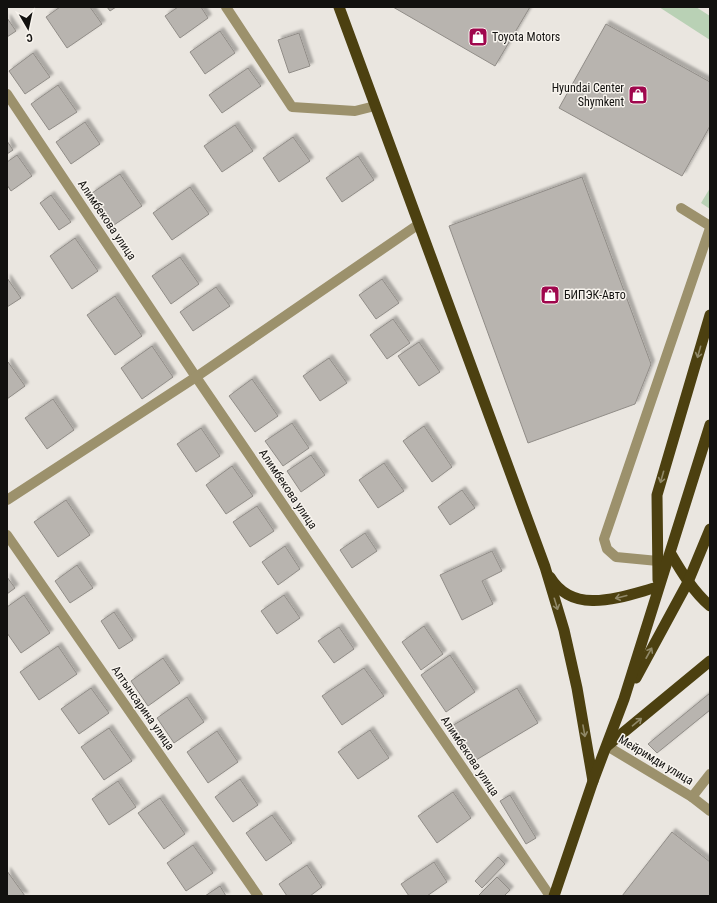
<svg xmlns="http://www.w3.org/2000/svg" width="717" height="903" font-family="'Roboto Condensed',sans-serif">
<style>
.green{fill:#b9d1b5}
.building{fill:#b8b4af;stroke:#918d88;filter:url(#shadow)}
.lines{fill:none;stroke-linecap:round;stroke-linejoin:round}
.service{stroke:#9c916c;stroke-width:10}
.minor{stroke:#9c916c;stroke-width:10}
.trunk{stroke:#4c4010;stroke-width:11}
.oneway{stroke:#908868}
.labels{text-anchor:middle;stroke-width:3;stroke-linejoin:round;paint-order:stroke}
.poi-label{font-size:12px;fill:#12110f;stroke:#f7f3ed;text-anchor:start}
.street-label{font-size:12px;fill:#12110f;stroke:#f7f3ed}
</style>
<defs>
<filter id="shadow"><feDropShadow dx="3.5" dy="-3.5" stdDeviation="1" flood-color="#0004"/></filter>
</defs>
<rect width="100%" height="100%" fill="#eae6e0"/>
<g class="green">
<path d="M659 7H696L710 16V40Z"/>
<path d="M710 188V209L701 203Z"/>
</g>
<g class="building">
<path d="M60 7H90L102 24 67 48 46 17Z"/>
<path d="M107 7H116L110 11Z"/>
<path d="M178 7H201L208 18 180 38 165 16Z"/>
<path d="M393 7H530L495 66Z"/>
<path d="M7 18 16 31 7 37Z"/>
<path d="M606 24 710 82V126L682 176 559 108Z"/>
<path d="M220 31 235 53 205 74 190 52Z"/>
<path d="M299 33 310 66 289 73 278 40Z"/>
<path d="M33 53 50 77 25 94 9 71Z"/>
<path d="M248 68 261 86 222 113 209 95Z"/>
<path d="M58 85 77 112 49 130 31 104Z"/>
<path d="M85 122 100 144 71 164 56 142Z"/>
<path d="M235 125 253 151 222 172 204 146Z"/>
<path d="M293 137 310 161 279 182 263 158Z"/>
<path d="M7 141 13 150 7 154Z"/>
<path d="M17 155 32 176 11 191 7 185V162Z"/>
<path d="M358 156 374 180 342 202 326 178Z"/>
<path d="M120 174 142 206 114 225 92 193Z"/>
<path d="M582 177 651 364 635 404 528 443 449 226Z"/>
<path d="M190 187 209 214 172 240 153 213Z"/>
<path d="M51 195 71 222 59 230 40 203Z"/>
<path d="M75 238 98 271 72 289 50 256Z"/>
<path d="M180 257 199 284 171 304 152 276Z"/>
<path d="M7 278 21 298 7 307Z"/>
<path d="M382 279 399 303 376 319 359 295Z"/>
<path d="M216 287 230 306 193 331 180 312Z"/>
<path d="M115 296 142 336 115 355 87 315Z"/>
<path d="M393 319 410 343 387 359 370 335Z"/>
<path d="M419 342 440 372 419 386 398 356Z"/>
<path d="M152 346 173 377 142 399 121 368Z"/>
<path d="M329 358 347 383 320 401 303 376Z"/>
<path d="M8 362 25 386 7 399V363Z"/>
<path d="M252 379 278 416 255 432 229 396Z"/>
<path d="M53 399 74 430 47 449 25 418Z"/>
<path d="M292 423 309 448 283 466 265 441Z"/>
<path d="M424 426 452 467 432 482 403 441Z"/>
<path d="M201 428 220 456 196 472 177 444Z"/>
<path d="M311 455 325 475 301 492 287 471Z"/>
<path d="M384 463 404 491 378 508 359 480Z"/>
<path d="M232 466 253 496 226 514 206 485Z"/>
<path d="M462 490 475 508 450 525 438 507Z"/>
<path d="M66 500 90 535 58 557 34 522Z"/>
<path d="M257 506 274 531 250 547 233 522Z"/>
<path d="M365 533 377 551 352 568 340 550Z"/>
<path d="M285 546 300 569 278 585 262 562Z"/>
<path d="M492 551 502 571 482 581 493 604 462 620 440 575Z"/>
<path d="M77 565 93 588 70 603 55 581Z"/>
<path d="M7 577 15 588 7 594Z"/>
<path d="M24 595 50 633 21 653 7 633V607Z"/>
<path d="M284 595 300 618 277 634 261 611Z"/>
<path d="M114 612 133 640 119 649 101 621Z"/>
<path d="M424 626 443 654 421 670 402 642Z"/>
<path d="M339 627 354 649 334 663 318 641Z"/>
<path d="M58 646 77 674 39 700 20 672Z"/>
<path d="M450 655 475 692 446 712 421 675Z"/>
<path d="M163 658 180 683 148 706 131 681Z"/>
<path d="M364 668 384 696 342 725 322 696Z"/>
<path d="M91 688 109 713 79 734 61 709Z"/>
<path d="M517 688 538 723 471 763 450 727Z"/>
<path d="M710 693V710L657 753 648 744Z"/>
<path d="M187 697 204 722 174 743 157 718Z"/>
<path d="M109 728 132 761 104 780 81 747Z"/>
<path d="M370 730 389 758 358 779 338 752Z"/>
<path d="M217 731 238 762 208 783 187 752Z"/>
<path d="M240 779 258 805 233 822 215 797Z"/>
<path d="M118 781 136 807 109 825 92 799Z"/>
<path d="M453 792 471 818 437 843 418 816Z"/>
<path d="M510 795 536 838 526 844 500 801Z"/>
<path d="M160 798 185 834 164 849 138 813Z"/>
<path d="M272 815 292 843 266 861 246 833Z"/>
<path d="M672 832 710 862V896H622Z"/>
<path d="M193 845 213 873 186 891 167 863Z"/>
<path d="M498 857 505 864 482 888 475 881Z"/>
<path d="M434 862 447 882 427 896H409L401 884Z"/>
<path d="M307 865 322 887 310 896H287L279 884Z"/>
<path d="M7 871 25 896H7Z"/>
<path d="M497 877 510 890 504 896H478Z"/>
<path d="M220 886 226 896H205Z"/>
</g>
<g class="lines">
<g class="service">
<path d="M681 208 710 226"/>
<path d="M658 561 616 557 607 549 604 539 710 228"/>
<path d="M692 797 710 774"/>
</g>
<g class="minor">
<path d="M226 7 292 107 355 111 375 106"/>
<path d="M7 94 196 377 550 896"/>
<path d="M7 500 196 377 419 224"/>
<path d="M7 535 258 896"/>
<path d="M607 746 692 797 710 811"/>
</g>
<g class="trunk">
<path d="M339 7 545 567 564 630 577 688 593 781"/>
<path d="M671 554C682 573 693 591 710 606"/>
<path d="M550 577C574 617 623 596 658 587"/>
<path d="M658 580 657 495 710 315"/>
<path d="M636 678 688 582 710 529"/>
<path d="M607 746 710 661"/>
<path d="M554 896 593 781 624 699 710 425"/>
</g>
</g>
<defs><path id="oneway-shaft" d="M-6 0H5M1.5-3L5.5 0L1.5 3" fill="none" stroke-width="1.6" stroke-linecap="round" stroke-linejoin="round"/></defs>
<g class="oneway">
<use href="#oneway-shaft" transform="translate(699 352) rotate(106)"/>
<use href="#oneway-shaft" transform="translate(662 477) rotate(106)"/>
<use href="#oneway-shaft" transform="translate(621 597) rotate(166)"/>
<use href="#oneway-shaft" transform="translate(556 604) rotate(73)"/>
<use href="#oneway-shaft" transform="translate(649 653) rotate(-61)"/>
<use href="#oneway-shaft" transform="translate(637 722) rotate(-40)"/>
<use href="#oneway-shaft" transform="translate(584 731) rotate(80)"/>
</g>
<defs>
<g id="shop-square" transform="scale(1)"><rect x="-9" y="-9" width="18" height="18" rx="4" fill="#9f074d" stroke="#f7f3ed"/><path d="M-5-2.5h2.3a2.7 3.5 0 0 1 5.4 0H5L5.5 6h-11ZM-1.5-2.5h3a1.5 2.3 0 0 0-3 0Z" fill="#fff"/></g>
</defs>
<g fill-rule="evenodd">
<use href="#shop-square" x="478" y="37"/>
<use href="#shop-square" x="638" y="95"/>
<use href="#shop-square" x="550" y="295"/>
</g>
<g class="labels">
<g class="poi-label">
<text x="492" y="41">Toyota Motors</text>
<text x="624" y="92" text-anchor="end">Hyundai Center<tspan x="624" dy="14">Shymkent</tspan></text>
<text x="564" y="299">БИПЭК-Авто</text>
</g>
<g class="street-label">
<text transform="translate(107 220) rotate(56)" y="4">Алимбекова улица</text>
<text transform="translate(288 489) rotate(56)" y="4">Алимбекова улица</text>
<text transform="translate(143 708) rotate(55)" y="4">Алтынсарина улица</text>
<text transform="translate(470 756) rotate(56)" y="4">Алимбекова улица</text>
<text transform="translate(656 760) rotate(31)" y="4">Мейримди улица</text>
</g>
</g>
<rect width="717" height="903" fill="none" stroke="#12110f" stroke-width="16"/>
<g transform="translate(28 28) rotate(171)" stroke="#f7f3ed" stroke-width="3" paint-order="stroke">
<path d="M0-3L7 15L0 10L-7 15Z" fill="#12110f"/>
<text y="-6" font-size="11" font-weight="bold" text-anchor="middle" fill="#12110f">С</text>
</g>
</svg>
